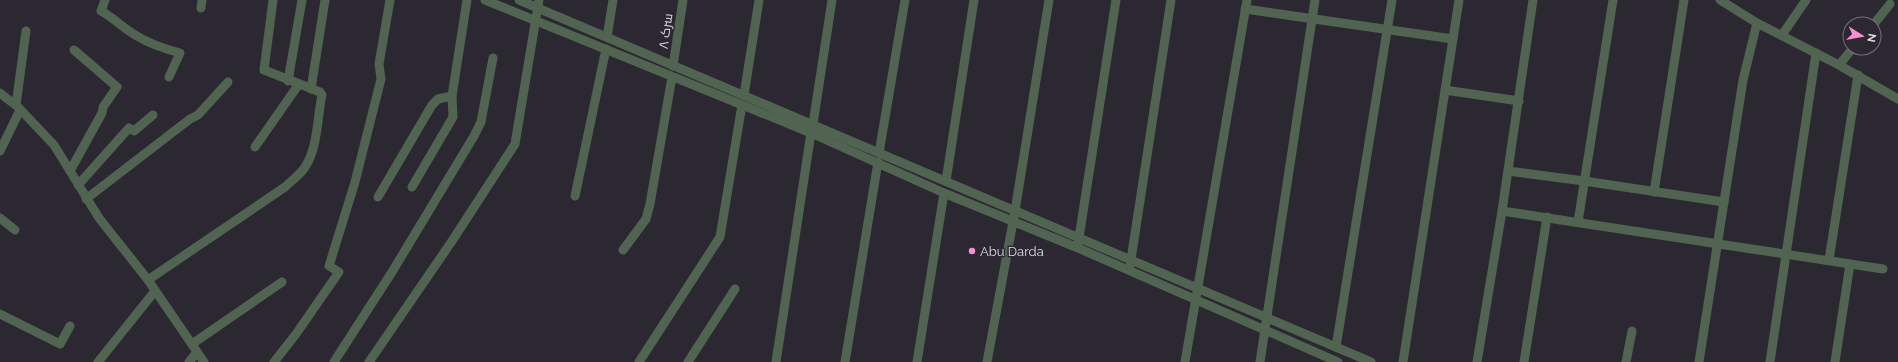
<svg xmlns="http://www.w3.org/2000/svg" width="1898" height="362" font-family="Raleway,Cairo,sans-serif">
<style>
.lines{fill:none;stroke-linecap:round;stroke-linejoin:round}
.minor{stroke:#506451;stroke-width:9}
.poi-dot{fill:#f790cd;stroke:#2b2832;stroke-width:1.5}
.labels{text-anchor:middle;stroke-width:3;stroke-linejoin:round;paint-order:stroke}
.street-label{font-size:13px;fill:#dcdae1;stroke:#2b2832}
.poi-label{font-size:13px;fill:#dcdae1;stroke:#2b2832;text-anchor:start}
</style>
<rect width="100%" height="100%" fill="#2b2832"/>
<g class="lines">
<g class="minor">
<path d="M105 0 101 11C114 18 124 29 137 36 150 44 165 49 180 53L169 77"/>
<path d="M485 0 811 133 944 193 1078 248 1338 362"/>
<path d="M519 0 1371 362"/>
<path d="M1720 0 1757 23 1839 65 1898 99"/>
<path d="M201 8 202 0"/>
<path d="M1245 9 1453 39"/>
<path d="M1874 24 1890 4"/>
<path d="M1782 35 1806 0"/>
<path d="M607 37 613 0"/>
<path d="M1839 65 1853 48"/>
<path d="M673 66 683 0"/>
<path d="M288 81 302 0"/>
<path d="M311 89 325 0"/>
<path d="M1445 90 1519 101"/>
<path d="M0 93 18 107 54 145 99 218 148 280 204 362"/>
<path d="M744 95 759 0"/>
<path d="M16 105 26 31"/>
<path d="M813 124 832 0"/>
<path d="M255 147 299 84"/>
<path d="M0 151 20 110"/>
<path d="M879 153 905 0"/>
<path d="M70 171 102 113 103 107 117 87 74 50"/>
<path d="M1508 171 1584 181 1724 202"/>
<path d="M946 181 974 0"/>
<path d="M78 185 129 128 134 131 153 115"/>
<path d="M412 187 453 117 452 96 467 0"/>
<path d="M1654 192 1684 0"/>
<path d="M575 196 606 49"/>
<path d="M378 197 432 105 438 99 452 96"/>
<path d="M86 199 190 119 198 115 228 82"/>
<path d="M1502 211 1883 269"/>
<path d="M0 218 15 230"/>
<path d="M1578 222 1613 0"/>
<path d="M1078 244 1116 0"/>
<path d="M623 250 646 219 650 204 672 77"/>
<path d="M1829 260 1858 75"/>
<path d="M1130 266 1171 0"/>
<path d="M148 280 285 187C291 181 300 175 305 167 318 148 317 118 322 95L320 92 264 70 273 0"/>
<path d="M0 314 60 344 70 326"/>
<path d="M192 344 282 282"/>
<path d="M1336 347 1392 0"/>
<path d="M98 362 155 291"/>
<path d="M189 362 197 352"/>
<path d="M274 362 296 334 339 272 329 266 355 182 381 79 379 64 390 0"/>
<path d="M334 362 392 272 474 136 481 122 493 58"/>
<path d="M369 362 452 241 515 144 539 0"/>
<path d="M639 362 720 237 742 105"/>
<path d="M688 362 735 289"/>
<path d="M776 362 811 133"/>
<path d="M845 362 878 162"/>
<path d="M917 362 944 193"/>
<path d="M987 362 1015 211 1049 0"/>
<path d="M1185 362 1247 0"/>
<path d="M1260 362 1315 0"/>
<path d="M1403 362 1459 0"/>
<path d="M1477 362 1502 211 1533 0"/>
<path d="M1524 362 1547 217"/>
<path d="M1626 362 1632 331"/>
<path d="M1699 362 1743 80 1757 23"/>
<path d="M1770 362 1816 53"/>
<path d="M1835 362 1850 264"/>
</g>
</g>
<circle class="poi-dot" cx="972" cy="251" r="4"/>
<g class="labels">
<g class="street-label">
<text transform="translate(665 31) rotate(-82)" y="5">سرک ۸</text>
</g>
<g class="poi-label">
<text x="980" y="256">Abu Darda</text>
</g>
</g>
<g transform="translate(1862 36) rotate(101)"><circle r="19" fill="#2b2832" stroke="#726f78"/>
<path d="M0-3L7 15L0 10L-7 15Z" fill="#f790cd"/>
<text y="-6" font-size="11" font-weight="bold" text-anchor="middle" fill="#dcdae1">N</text>
</g>
</svg>
